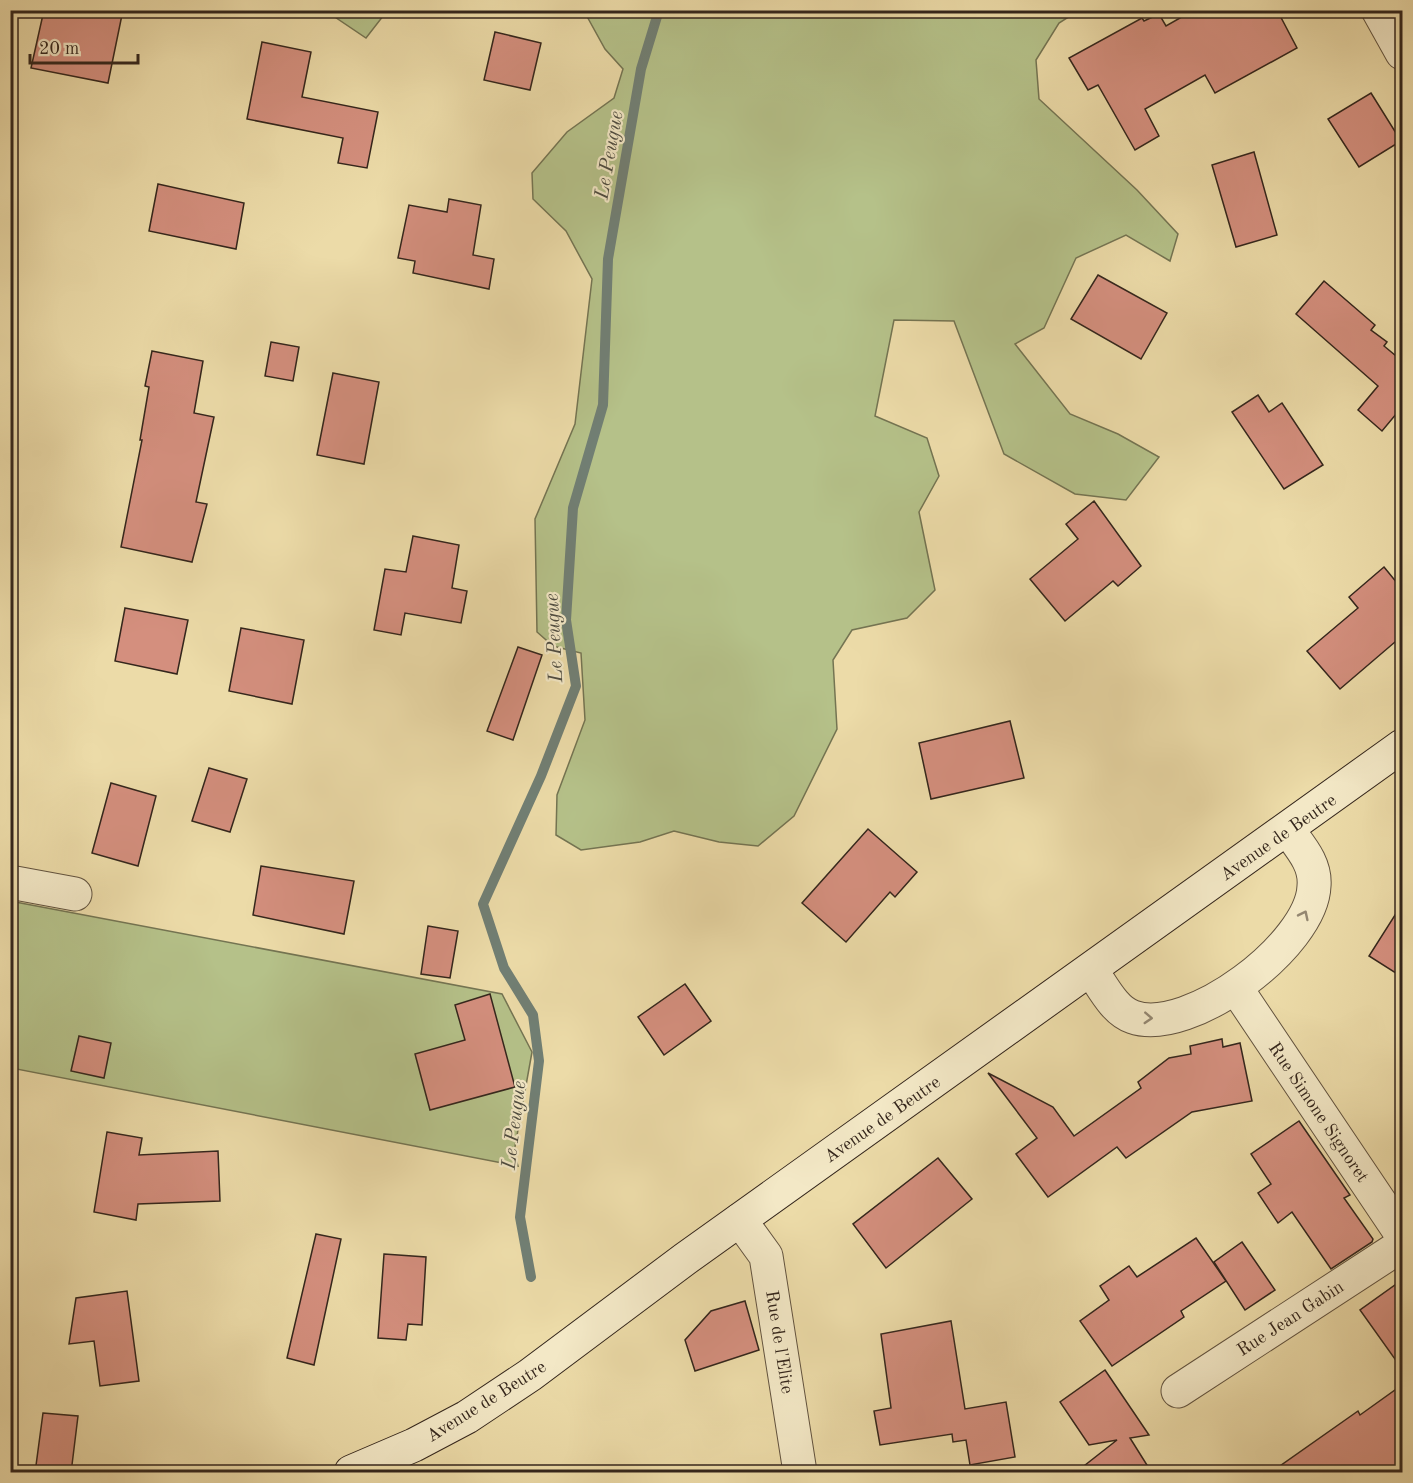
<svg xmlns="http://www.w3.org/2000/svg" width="1413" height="1483" font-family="'Old Standard TT',serif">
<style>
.green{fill:#b5c189;stroke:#747452;stroke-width:1.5}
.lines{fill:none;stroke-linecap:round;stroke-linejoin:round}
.stream{stroke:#717f74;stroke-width:10}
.building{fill:#d48f7e;stroke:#34261c;stroke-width:1.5}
.street-casing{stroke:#62533f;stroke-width:35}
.secondary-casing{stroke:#34261c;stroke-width:35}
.street{stroke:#f3e8c6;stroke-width:33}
.secondary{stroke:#f3e8c6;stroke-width:33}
.oneway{stroke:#948771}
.labels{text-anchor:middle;stroke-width:4.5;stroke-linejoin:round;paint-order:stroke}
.street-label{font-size:18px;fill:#34261c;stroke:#f3e8c6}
.water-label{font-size:20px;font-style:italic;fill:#4d4b40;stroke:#f3e8c6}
</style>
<rect width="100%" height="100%" fill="#ecdba8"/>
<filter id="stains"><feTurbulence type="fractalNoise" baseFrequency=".00333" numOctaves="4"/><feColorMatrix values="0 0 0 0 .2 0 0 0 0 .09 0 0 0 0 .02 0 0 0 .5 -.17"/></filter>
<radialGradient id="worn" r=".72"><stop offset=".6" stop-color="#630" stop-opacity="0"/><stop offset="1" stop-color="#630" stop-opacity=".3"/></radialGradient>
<g class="green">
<path d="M326 11H387L366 38Z"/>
<path d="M584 11H1078L1059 23 1036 60 1039 99 1137 190 1178 234 1170 261 1126 235 1076 258 1044 328 1015 344 1070 414 1118 434 1159 457 1126 500 1075 494 1004 454 954 321 894 320 875 416 927 438 939 476 919 512 935 590 907 618 852 630 833 660 837 729 794 816 758 846 719 842 674 831 640 842 581 850 556 835 557 795 585 720 581 653 553 646 537 632 535 519 575 424 592 279 566 231 533 199 532 173 567 132 614 98 623 69 605 49Z"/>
<path d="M10 901 502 994 532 1052 514 1152 518 1166 11 1068Z"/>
</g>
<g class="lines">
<path class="stream" d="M531 1277 520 1217 539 1061 533 1015 504 968 483 904 541 776 576 686 566 620 573 508 603 405 608 259 641 69 659 10"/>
</g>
<g class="building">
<path d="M44 10H123L108 83 31 68Z"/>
<path d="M1194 10H1277L1297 48 1215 93 1205 75 1145 109 1159 136 1135 150 1098 85 1088 90 1069 58 1142 18 1144 21 1159 14 1166 26Z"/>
<path d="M495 32 541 43 530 90 484 80Z"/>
<path d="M262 42 311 52 302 97 378 112 367 168 338 163 343 138 247 119Z"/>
<path d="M1371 93 1401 141 1359 167 1328 119Z"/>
<path d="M1254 152 1277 235 1236 247 1212 165Z"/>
<path d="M158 184 244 203 236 249 149 231Z"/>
<path d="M449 199 481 205 473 255 494 259 489 289 413 273 415 261 398 258 409 205 447 212Z"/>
<path d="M1098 275 1167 313 1141 359 1071 319Z"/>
<path d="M1324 281 1375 325 1371 330 1387 342 1384 346 1401 360 1402 358V407L1382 431 1358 410 1378 386 1296 314Z"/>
<path d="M271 342 299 347 293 381 265 376Z"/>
<path d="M152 351 203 361 194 413 214 417 196 502 207 504 192 562 121 547 142 440H140L149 387 145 386Z"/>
<path d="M333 373 379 382 364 464 317 455Z"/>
<path d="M1258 395 1269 412 1282 403 1323 465 1284 489 1232 412Z"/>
<path d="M1094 501 1141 566 1118 586 1113 581 1065 621 1030 579 1078 539 1066 524Z"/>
<path d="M413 536 459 545 452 588 467 591 461 623 405 613 401 635 374 630 385 569 406 572Z"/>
<path d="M1384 567 1402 589V636L1340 689 1307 651 1358 608 1349 597Z"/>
<path d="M125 608 188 620 177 674 115 661Z"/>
<path d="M241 628 304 640 292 704 229 691Z"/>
<path d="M518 647 542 655 513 740 487 731Z"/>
<path d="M1010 721 1024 778 931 799 919 743Z"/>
<path d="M209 768 247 779 230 832 192 821Z"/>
<path d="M111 783 156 796 138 866 92 853Z"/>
<path d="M868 829 917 872 895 897 890 892 846 942 802 903Z"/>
<path d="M261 866 354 881 344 934 253 915Z"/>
<path d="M1402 904V977L1369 956Z"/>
<path d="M428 926 458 931 450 978 421 974Z"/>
<path d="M685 984 711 1021 664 1055 638 1017Z"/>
<path d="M490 994 515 1087 430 1110 415 1054 465 1040 455 1005Z"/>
<path d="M79 1036 111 1043 104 1078 71 1071Z"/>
<path d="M1222 1039 1223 1047 1240 1043 1252 1101 1192 1112 1126 1158 1117 1147 1048 1197 1016 1154 1037 1138 988 1073 1053 1107 1074 1136 1141 1088 1138 1082 1169 1058 1191 1054 1190 1046Z"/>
<path d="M1299 1121 1350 1195 1344 1198 1373 1239 1372 1242 1331 1269 1292 1212 1278 1223 1258 1193 1271 1184 1251 1154Z"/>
<path d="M107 1132 142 1138 139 1155 218 1151 220 1201 138 1204 136 1220 94 1212Z"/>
<path d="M938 1158 972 1199 886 1268 853 1224Z"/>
<path d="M316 1234 341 1239 314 1365 287 1358Z"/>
<path d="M1196 1238 1226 1281 1181 1311 1184 1317 1112 1366 1080 1321 1109 1300 1100 1286 1129 1266 1137 1277Z"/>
<path d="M1242 1242 1275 1290 1245 1310 1214 1262Z"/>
<path d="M384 1254 426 1257 422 1325 408 1324 406 1340 378 1338Z"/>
<path d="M1402 1280V1369L1360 1310Z"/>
<path d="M127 1291 139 1381 100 1386 94 1341 69 1344 76 1298Z"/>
<path d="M745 1301 759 1350 695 1371 685 1340 711 1311Z"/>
<path d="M951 1321 965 1409 1006 1402 1015 1457 970 1465 966 1440 953 1442 952 1434 880 1445 874 1411 891 1408 881 1334Z"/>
<path d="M1105 1370 1149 1435 1130 1438 1152 1473H1075L1117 1440 1089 1445 1060 1402Z"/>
<path d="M1402 1385V1473H1270L1358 1411 1360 1415Z"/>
<path d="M43 1413 78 1416 71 1473H35Z"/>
</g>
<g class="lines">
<g class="street-casing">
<g id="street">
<path d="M1378 10 1402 53"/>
<path d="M10 882 75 894"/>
<path d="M1091 970C1102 985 1114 1011 1133 1017 1189 1037 1312 945 1314 886 1316 864 1301 848 1288 830"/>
<path d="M1236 988 1402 1235"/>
<path d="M740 1220 766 1256 800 1472"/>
<path d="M1178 1391 1402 1245"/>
</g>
</g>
<g class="secondary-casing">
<path id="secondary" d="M351 1472 414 1445 467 1417 530 1375 685 1259 1402 746"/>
</g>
<use href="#street" class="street"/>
<use href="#secondary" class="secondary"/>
</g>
<defs><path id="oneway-chevron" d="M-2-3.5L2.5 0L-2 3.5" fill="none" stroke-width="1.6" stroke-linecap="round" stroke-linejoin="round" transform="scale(1.5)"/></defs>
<g class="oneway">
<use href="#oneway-chevron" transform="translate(1304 915) rotate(-64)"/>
<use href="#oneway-chevron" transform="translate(1148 1018) rotate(3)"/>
</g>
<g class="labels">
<g class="street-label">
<text transform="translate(1278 837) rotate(-35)" y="6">Avenue de Beutre</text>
<text transform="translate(1319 1112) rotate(56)" y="6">Rue Simone Signoret</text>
<text transform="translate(882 1119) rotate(-35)" y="6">Avenue de Beutre</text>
<text transform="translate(1290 1318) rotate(-33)" y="6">Rue Jean Gabin</text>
<text transform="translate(780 1342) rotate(81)" y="6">Rue de l'Elite</text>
<text transform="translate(486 1401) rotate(-32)" y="6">Avenue de Beutre</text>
</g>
<g class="water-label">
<text transform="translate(608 155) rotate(-80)" y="7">Le Peugue</text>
<text transform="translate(553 638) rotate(-93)" y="7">Le Peugue</text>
<text transform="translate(513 1125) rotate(-83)" y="7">Le Peugue</text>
</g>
</g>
<rect width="1413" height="1483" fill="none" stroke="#ecdba8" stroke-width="36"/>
<rect x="12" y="12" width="1389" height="1459" fill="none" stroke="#34261c" stroke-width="3"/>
<rect x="18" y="18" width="1377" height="1447" fill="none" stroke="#34261c" stroke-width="1.5"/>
<path d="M30 54v9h108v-9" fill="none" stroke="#34261c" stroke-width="3"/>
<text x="39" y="54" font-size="18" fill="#34261c" stroke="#f3e8c6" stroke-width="4.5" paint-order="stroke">20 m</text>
<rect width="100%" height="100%" filter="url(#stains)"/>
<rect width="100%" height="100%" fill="url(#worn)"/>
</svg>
